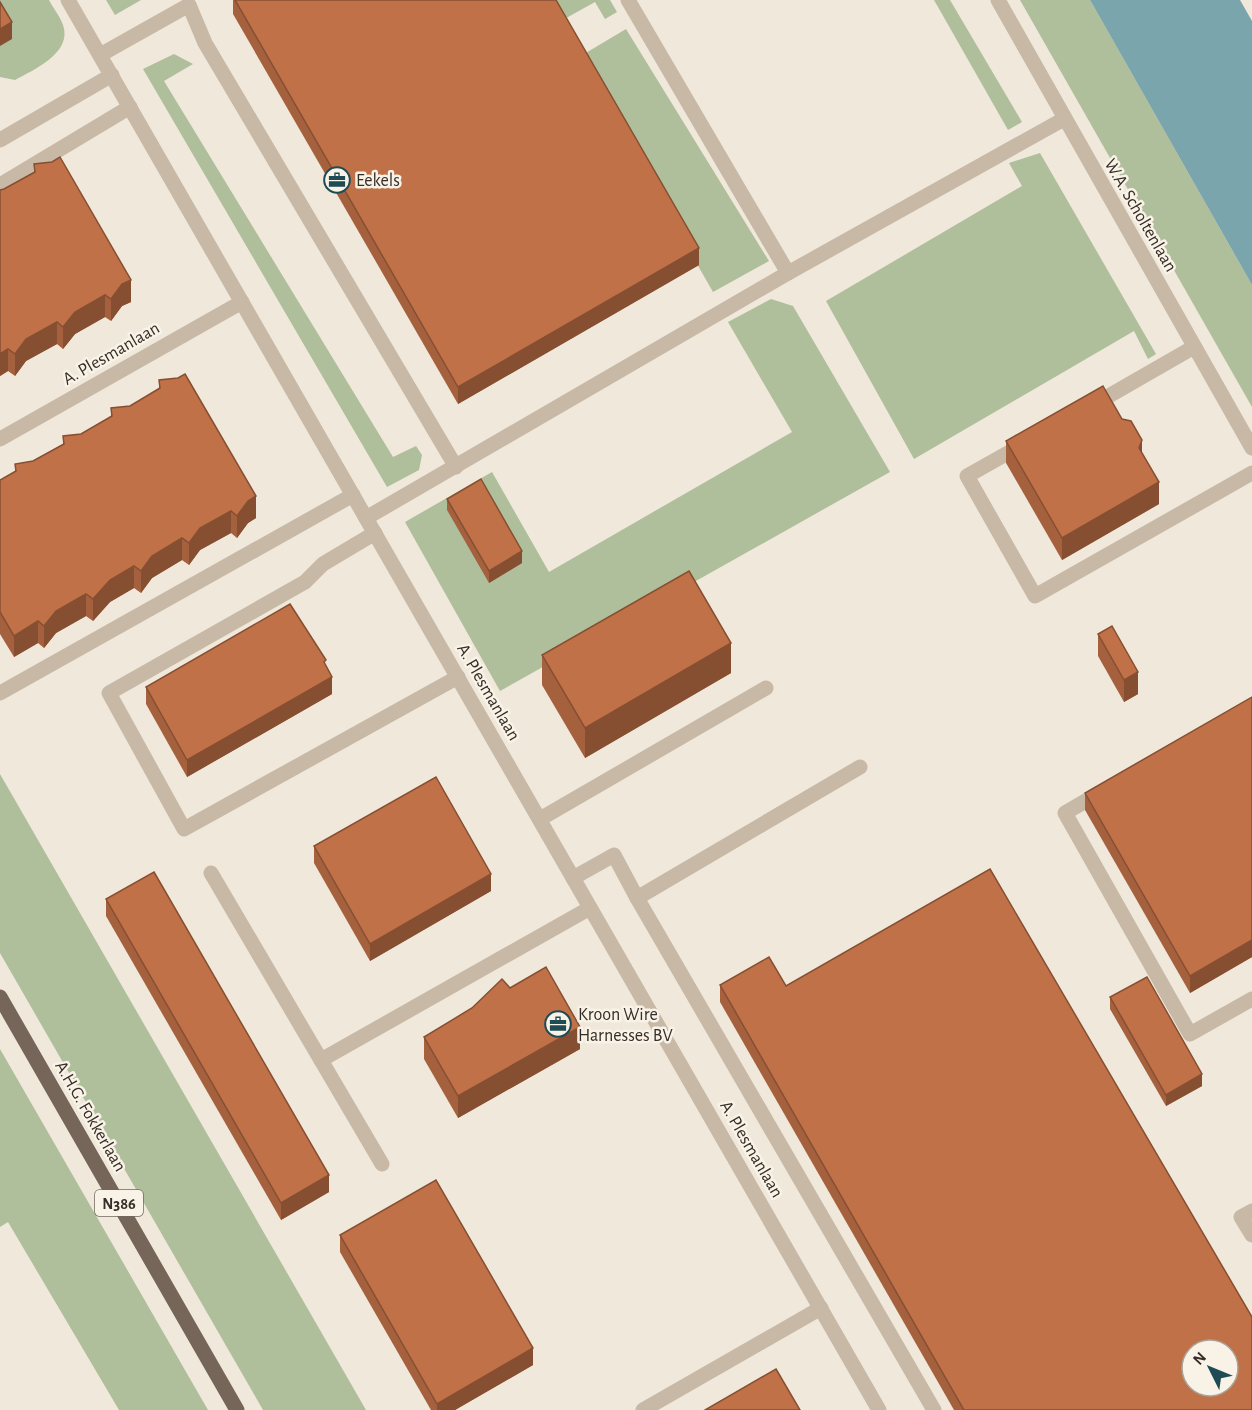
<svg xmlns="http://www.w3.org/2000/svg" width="1252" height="1410" font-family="'Alegreya Sans',sans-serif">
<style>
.green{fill:#afbf9b}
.water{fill:#7ba5ac}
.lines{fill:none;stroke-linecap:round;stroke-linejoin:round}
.lane{stroke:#c8b9a7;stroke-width:15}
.street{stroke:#c8b9a7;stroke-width:15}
.primary{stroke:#766559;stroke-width:15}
.wall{fill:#a5613e}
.shaded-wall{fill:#864f32}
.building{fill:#c07148;stroke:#864f32;stroke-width:1.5;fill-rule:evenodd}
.labels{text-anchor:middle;stroke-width:5;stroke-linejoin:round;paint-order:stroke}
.shield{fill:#f8f2e7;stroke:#706861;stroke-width:1.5}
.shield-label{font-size:16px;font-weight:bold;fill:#352d27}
.poi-label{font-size:18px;fill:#352d27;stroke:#f8f2e7;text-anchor:start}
.street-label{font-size:18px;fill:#352d27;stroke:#f8f2e7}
</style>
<rect width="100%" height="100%" fill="#f0e8da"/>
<g class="green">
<path d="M0 0H49C53 8 60 16 63 25 73 53 33 70 15 80L0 77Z"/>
<path d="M106 0H141L115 15Z"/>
<path d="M546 0H610L617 12 605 19 595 2 559 22Z"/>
<path d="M934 0H950L1022 122 1008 130Z"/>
<path d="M1020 0H1090L1252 285V407Z"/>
<path d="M626 29 769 261 713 292 579 57Z"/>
<path d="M174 54 193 64 164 81 393 457 416 446 422 455 419 470 387 487 143 69Z"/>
<path d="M1040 153 1156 354 1148 359 1134 331 914 459 826 301 1022 186 1009 163Z"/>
<path d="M771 299 793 306 890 472 500 691 405 522 492 472 549 572 792 432 728 322Z"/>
<path d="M0 774 366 1410H263L0 953Z"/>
<path d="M0 1049 208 1410H119L8 1222 0 1227Z"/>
</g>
<path class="water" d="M1090 0H1240L1252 21V285Z"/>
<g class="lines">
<g class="lane">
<path d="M628 0 788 273"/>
<path d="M100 55 189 5 205 43 456 467"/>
<path d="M0 140 112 75"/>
<path d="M0 185 130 107"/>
<path d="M1093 405 1194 347"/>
<path d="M0 439 242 302"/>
<path d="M1022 445 967 476 1035 596 1252 473"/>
<path d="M366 518 788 273 1064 119"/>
<path d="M375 533 323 564 305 582 109 693 184 829 458 677"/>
<path d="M0 693 353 495"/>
<path d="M1101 792 1065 813 1190 1034 1252 999"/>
<path d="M540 819 766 688"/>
<path d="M211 873 382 1164"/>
<path d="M573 878 614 855 637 898 860 767"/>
<path d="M637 898 934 1410"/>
<path d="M321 1060 590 908"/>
<path d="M1252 1211 1241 1217 1252 1235"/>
<path d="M643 1410 821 1308"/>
</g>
<g class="street">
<path d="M68 0 879 1410"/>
<path d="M998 0 1252 448"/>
</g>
<path class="primary" d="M0 997 237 1410"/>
</g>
<g class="wall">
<path d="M233 0H556L699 265 458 404 233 14Z"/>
<path d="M34 164 131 302 122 306 111 321 105 317 75 334 63 349 57 344 26 361 15 376 8 371 0 376V190L4 189 34 172Z"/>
<path d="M159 380 256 518 248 523 237 538 231 533 200 550 189 565 182 560 152 578 141 593 134 588 110 602 93 621 86 616 56 633 44 648 38 643 14 657 0 634V480L15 472V464L33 461 63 444V436L81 434 111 417V408L130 406 159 389Z"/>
<path d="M1006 441 1142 453 1159 504 1062 560 1006 463Z"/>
<path d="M447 499 522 563 489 583 447 510Z"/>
<path d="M1098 634 1138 694 1124 702 1098 656Z"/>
<path d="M542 655 731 673 585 758 542 685Z"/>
<path d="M326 665 332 694 187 777 146 704V687Z"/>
<path d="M1252 697V957L1190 993 1085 810V793Z"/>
<path d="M314 846 491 891 370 961 314 863Z"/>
<path d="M106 899 329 1192 281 1220 106 916Z"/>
<path d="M720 985 786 986 1252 1410H954L720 1002Z"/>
<path d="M510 988 580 1049 458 1118 424 1059V1037Z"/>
<path d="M1110 997 1202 1086 1166 1106 1110 1009Z"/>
<path d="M340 1235 533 1365 455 1410H431L340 1252Z"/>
</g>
<g class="shaded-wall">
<path d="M12 22V39L0 46V29Z"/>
<path d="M699 248V265L458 404V387Z"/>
<path d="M131 280V302L122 306 111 321V299L122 284Z"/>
<path d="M105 295V317L75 334 63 349V327L75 312Z"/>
<path d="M57 322V344L26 361 15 376V354L26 339Z"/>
<path d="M8 349V371L0 376V354Z"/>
<path d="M1142 440V462L1139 448Z"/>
<path d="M1159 482V504L1062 560V538Z"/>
<path d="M256 496V518L248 523 237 538V516L248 501Z"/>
<path d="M231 511V533L200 550 189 565V543L200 528Z"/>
<path d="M182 538V560L152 578 141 593V571L152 556Z"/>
<path d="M522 551V563L489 583V571Z"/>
<path d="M134 566V588L110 602 93 621V599L110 580Z"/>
<path d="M86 594V616L56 633 44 648V626L56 611Z"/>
<path d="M38 621V643L14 657V636Z"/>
<path d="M731 643V673L585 758V728Z"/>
<path d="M1138 672V694L1124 702V680Z"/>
<path d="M332 677V694L187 777V760Z"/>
<path d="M491 874V891L370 961V944Z"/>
<path d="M1252 940V957L1190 993V976Z"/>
<path d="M580 1027V1049L458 1118V1096Z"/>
<path d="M1202 1074V1086L1166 1106V1095Z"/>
<path d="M329 1175V1192L281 1220V1203Z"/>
<path d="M533 1348V1365L455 1410H437V1404Z"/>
</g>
<g class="building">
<path d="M235 0H556L699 248 458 387Z"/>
<path d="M0 2 12 22 0 29Z"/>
<path d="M60 157 131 280 122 284 111 299 105 295 75 312 63 327 57 322 26 339 15 354 8 349 0 354V190L4 189 35 172 34 164 52 162Z"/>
<path d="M185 374 256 496 248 501 237 516 231 511 200 528 189 543 182 538 152 556 141 571 134 566 110 580 93 599 86 594 56 611 44 626 38 621 14 636 0 612V480L16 471 15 464 33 461 64 444 63 436 81 434 112 416 111 408 130 406 160 388 159 380 178 378Z"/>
<path d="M1103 386 1122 419 1131 421 1142 440 1139 448 1159 482 1062 538 1006 441Z"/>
<path d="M481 479 522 551 489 571 447 499Z"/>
<path d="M689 571 731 643 585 728 542 655Z"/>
<path d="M290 604 326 660 324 662 332 677 187 760 146 687Z"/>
<path d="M1112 626 1138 672 1124 680 1098 634Z"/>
<path d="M1252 697V940L1190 976 1085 793Z"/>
<path d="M436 777 491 874 370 944 314 846Z"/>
<path d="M990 869 1252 1317V1410H964L720 985 769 957 786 986ZM1192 1350H1228V1386H1192Z"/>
<path d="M154 872 329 1175 281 1203 106 899Z"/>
<path d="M546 967 580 1027 458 1096 424 1037 472 1008 502 979 510 988Z"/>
<path d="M1147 977 1202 1074 1166 1095 1110 997Z"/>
<path d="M436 1180 533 1348 437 1404 340 1235Z"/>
<path d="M776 1369 800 1410H705Z"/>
</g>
<defs>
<g id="office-ring" transform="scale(1.35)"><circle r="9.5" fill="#f8f2e7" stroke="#1f4b54" stroke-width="1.5"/><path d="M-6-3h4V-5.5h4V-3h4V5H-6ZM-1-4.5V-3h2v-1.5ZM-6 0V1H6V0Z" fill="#1f4b54"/></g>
</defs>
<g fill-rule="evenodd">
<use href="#office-ring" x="337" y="180"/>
<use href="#office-ring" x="558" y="1024"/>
</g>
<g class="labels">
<rect class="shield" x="95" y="1190" width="48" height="26" rx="4.5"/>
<g class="shield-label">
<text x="119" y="1209">N386</text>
</g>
<g class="poi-label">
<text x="356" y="186">Eekels</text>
<text x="578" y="1020">Kroon Wire<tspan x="578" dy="21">Harnesses BV</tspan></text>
</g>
<g class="street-label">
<text transform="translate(1141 215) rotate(60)" y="6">W.A. Scholtenlaan</text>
<text transform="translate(111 353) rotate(-30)" y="6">A. Plesmanlaan</text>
<text transform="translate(489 692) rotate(60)" y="6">A. Plesmanlaan</text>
<text transform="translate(91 1116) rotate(60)" y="6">A.H.G. Fokkerlaan</text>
<text transform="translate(752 1149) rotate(60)" y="6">A. Plesmanlaan</text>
</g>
</g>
<g transform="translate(1210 1368) rotate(313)"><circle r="28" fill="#f8f2e7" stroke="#aaa39a" stroke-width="1.5"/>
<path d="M0-4.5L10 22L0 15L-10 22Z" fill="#1f4b54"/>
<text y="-9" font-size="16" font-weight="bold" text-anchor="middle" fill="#352d27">N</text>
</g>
</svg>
